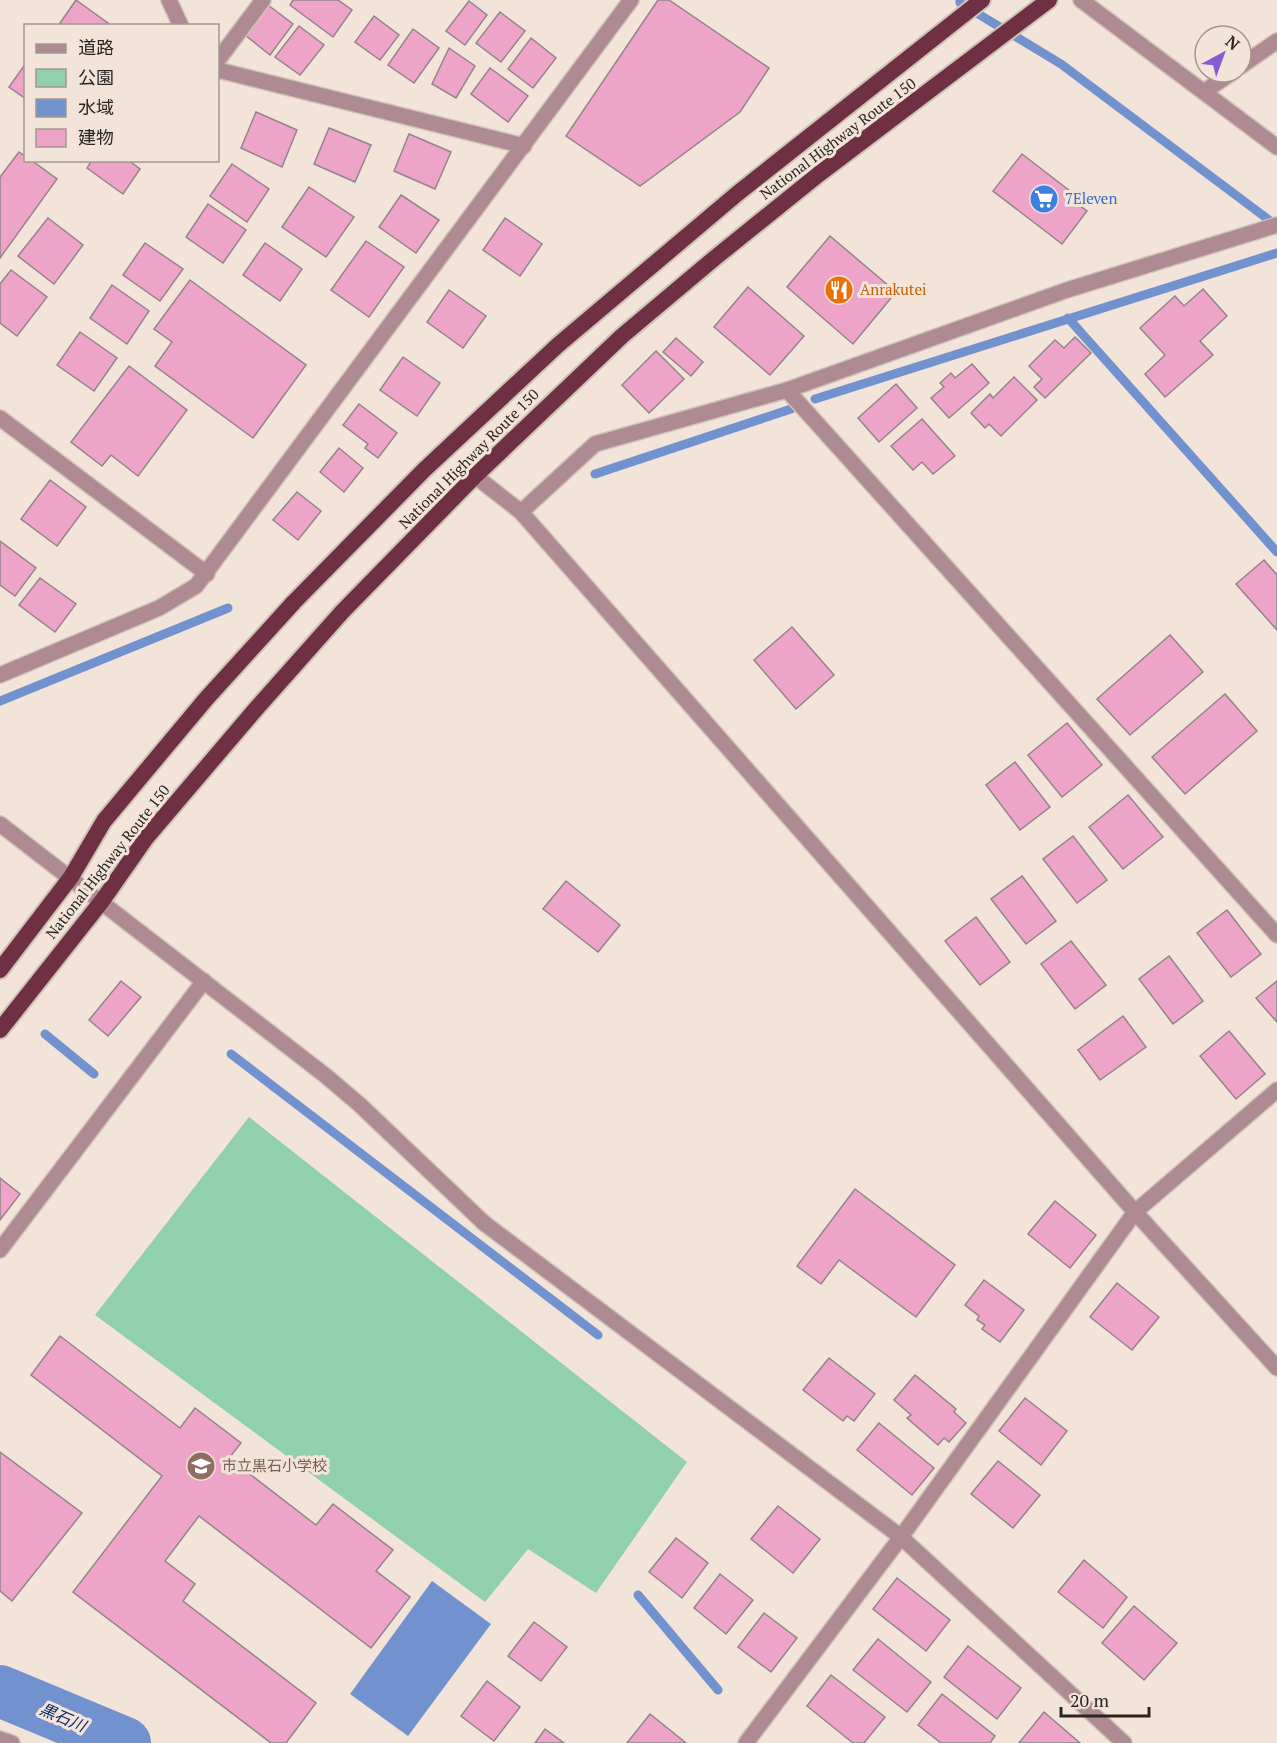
<svg xmlns="http://www.w3.org/2000/svg" width="1277" height="1743" font-family="'PT Serif','Noto Sans JP',serif">
<style>
.green{fill:#90d0ab}
.water{fill:#7291cf}
.lines{fill:none;stroke-linecap:round;stroke-linejoin:round}
.stream{stroke:#7291cf;stroke-width:9}
.river{stroke:#7291cf;stroke-width:52}
.building{fill:#eea4c9;stroke:#93848b;stroke-width:1.5}
.minor-casing{stroke:#cec2b7;stroke-width:18}
.tertiary-casing{stroke:#cec2b7;stroke-width:18}
.trunk-casing{stroke:#cec2b7;stroke-width:20}
.minor{stroke:#ae8a92;stroke-width:15}
.tertiary{stroke:#ae8a92;stroke-width:15}
.trunk{stroke:#6e3042;stroke-width:16}
.labels{text-anchor:middle;stroke-width:6;stroke-linejoin:round;paint-order:stroke}
.street-label{font-size:15px;fill:#2b2521;stroke:#f2e4d8}
.shop-label{font-size:15px;fill:#366cbe;stroke:#f2e4d8;text-anchor:start}
.food-label{font-size:15px;fill:#c56008;stroke:#f2e4d8;text-anchor:start}
.education-label{font-size:15px;fill:#785e54;stroke:#f2e4d8;text-anchor:start}
.water-label{font-size:16px;font-style:italic;fill:#09276e;stroke:#f2e4d8}
</style>
<rect width="100%" height="100%" fill="#f2e4d8"/>
<path class="green" d="M249 1117 687 1462 596 1593 528 1549 485 1602 95 1315Z"/>
<path class="water" d="M432 1581 491 1624 408 1736 350 1694Z"/>
<g class="lines">
<g class="stream">
<path d="M960 0V3L1061 64 1277 226"/>
<path d="M1068 318 1277 552"/>
<path d="M815 399 1277 253"/>
<path d="M595 474 791 409"/>
<path d="M0 701 228 608"/>
<path d="M45 1034 94 1074"/>
<path d="M231 1054 598 1335"/>
<path d="M638 1595 718 1690"/>
</g>
<path class="river" d="M0 1691 125 1743"/>
</g>
<g class="building">
<path d="M76 0 112 26H58Z"/>
<path d="M293 0H338L352 10 333 37 290 5Z"/>
<path d="M658 0H669L769 68 740 112 640 186 566 136Z"/>
<path d="M469 1 487 15 465 45 446 31Z"/>
<path d="M268 5 293 24 270 55 245 35Z"/>
<path d="M500 12 525 31 501 62 476 43Z"/>
<path d="M374 16 399 35 380 60 355 42Z"/>
<path d="M299 26 324 45 300 75 275 57Z"/>
<path d="M413 29 439 48 414 83 388 65Z"/>
<path d="M531 38 556 58 533 88 508 69Z"/>
<path d="M449 48 475 66 456 98 432 84Z"/>
<path d="M26 63V99L9 87Z"/>
<path d="M490 68 528 96 508 122 471 94Z"/>
<path d="M256 112 297 130 282 167 241 148Z"/>
<path d="M329 128 371 145 355 182 314 164Z"/>
<path d="M409 134 451 152 435 189 394 171Z"/>
<path d="M19 152 26 157V160H31L57 179 0 258V177Z"/>
<path d="M1022 154 1079 198 1076 203 1087 211 1062 244 993 191Z"/>
<path d="M92 160H128L140 169 123 194 87 168Z"/>
<path d="M232 164 269 189 247 222 210 196Z"/>
<path d="M309 187 354 217 326 257 282 227Z"/>
<path d="M401 195 439 220 416 253 379 227Z"/>
<path d="M208 204 246 230 223 263 186 237Z"/>
<path d="M48 218 83 245 54 284 18 256Z"/>
<path d="M505 218 542 244 520 276 483 250Z"/>
<path d="M830 236 896 292 853 344 787 287Z"/>
<path d="M366 241 404 267 369 317 331 290Z"/>
<path d="M145 243 183 269 160 301 123 275Z"/>
<path d="M265 243 302 269 280 301 243 275Z"/>
<path d="M11 270 47 297 17 336 0 323V284Z"/>
<path d="M190 280 306 365 253 438 155 366 172 342 154 329Z"/>
<path d="M112 285 149 311 127 344 90 318Z"/>
<path d="M748 287 804 336 770 375 714 327Z"/>
<path d="M1203 289 1227 316 1200 341 1213 355 1165 397 1145 374 1165 355 1140 328 1175 296 1184 306Z"/>
<path d="M449 290 486 316 463 348 427 322Z"/>
<path d="M80 332 117 358 94 391 57 365Z"/>
<path d="M1075 337 1091 353 1045 398 1034 387 1042 379 1029 366 1055 340 1064 348Z"/>
<path d="M676 338 703 362 691 376 663 352Z"/>
<path d="M656 351 684 379 649 413 622 385Z"/>
<path d="M403 357 440 383 417 416 380 390Z"/>
<path d="M972 364 989 383 949 418 931 398 944 387 940 383 951 373 955 378Z"/>
<path d="M129 366 187 410 138 476 111 455 102 466 71 442Z"/>
<path d="M1014 377 1037 400 1001 436 989 424 985 428 971 413 990 394 993 398Z"/>
<path d="M896 384 917 408 879 442 858 418Z"/>
<path d="M359 404 397 433 378 458 365 448 368 444 343 425Z"/>
<path d="M922 419 955 456 933 474 922 462 913 470 891 446Z"/>
<path d="M339 448 363 468 344 492 320 472Z"/>
<path d="M50 480 86 507 57 546 21 519Z"/>
<path d="M297 492 321 511 298 540 273 520Z"/>
<path d="M0 541 36 568 15 596 0 585Z"/>
<path d="M1264 560 1277 575V630L1236 584Z"/>
<path d="M40 578 76 604 55 632 19 605Z"/>
<path d="M792 627 834 675 796 709 754 660Z"/>
<path d="M1170 635 1203 672 1130 735 1097 699Z"/>
<path d="M1225 694 1257 731 1185 794 1152 757Z"/>
<path d="M1067 723 1102 765 1062 797 1028 755Z"/>
<path d="M1015 762 1050 807 1020 830 986 785Z"/>
<path d="M1128 795 1163 837 1123 869 1089 827Z"/>
<path d="M1073 836 1107 880 1077 903 1043 859Z"/>
<path d="M1022 876 1056 921 1026 944 991 899Z"/>
<path d="M566 881 620 925 598 952 543 909Z"/>
<path d="M1227 910 1261 954 1231 977 1197 933Z"/>
<path d="M976 917 1010 962 980 985 945 941Z"/>
<path d="M1071 941 1106 985 1075 1009 1041 964Z"/>
<path d="M1169 956 1203 1001 1173 1024 1139 979Z"/>
<path d="M121 981 141 997 108 1036 89 1020Z"/>
<path d="M1277 981V1022L1256 998Z"/>
<path d="M1123 1016 1146 1047 1100 1080 1078 1050Z"/>
<path d="M1229 1031 1265 1074 1236 1099 1200 1056Z"/>
<path d="M0 1178 20 1194 0 1220Z"/>
<path d="M855 1189 955 1265 916 1317 839 1260 821 1284 797 1266Z"/>
<path d="M1055 1201 1096 1235 1070 1268 1028 1234Z"/>
<path d="M984 1280 1024 1310 1000 1342 982 1329 985 1325 977 1320 979 1316 965 1305Z"/>
<path d="M1117 1283 1159 1317 1132 1350 1090 1317Z"/>
<path d="M60 1336 180 1428 195 1408 241 1443 229 1458 316 1525 333 1504 393 1550 376 1571 410 1597 371 1648 199 1516 165 1561 195 1584 183 1601 316 1703 286 1743H271L73 1592 162 1476 31 1375Z"/>
<path d="M829 1358 875 1394 854 1421 847 1416 843 1421 803 1390Z"/>
<path d="M915 1375 956 1409 954 1412 966 1423 949 1442 944 1438 938 1445 907 1418 911 1415 894 1400Z"/>
<path d="M1025 1398 1067 1431 1041 1465 999 1431Z"/>
<path d="M879 1423 934 1468 912 1495 857 1450Z"/>
<path d="M0 1452 82 1513 12 1601 0 1591Z"/>
<path d="M998 1461 1040 1495 1013 1528 971 1494Z"/>
<path d="M778 1506 820 1539 793 1573 751 1539Z"/>
<path d="M676 1538 708 1563 682 1598 649 1572Z"/>
<path d="M1084 1560 1127 1597 1103 1628 1058 1592Z"/>
<path d="M720 1574 753 1600 726 1634 694 1608Z"/>
<path d="M897 1578 950 1620 926 1651 873 1609Z"/>
<path d="M1134 1606 1177 1643 1144 1680 1102 1643Z"/>
<path d="M764 1613 797 1638 771 1672 738 1647Z"/>
<path d="M534 1622 567 1647 541 1681 508 1656Z"/>
<path d="M878 1639 931 1682 907 1712 853 1670Z"/>
<path d="M968 1646 1021 1688 997 1719 944 1677Z"/>
<path d="M831 1675 885 1717 864 1743H853L807 1706Z"/>
<path d="M487 1681 520 1707 494 1741 461 1716Z"/>
<path d="M942 1694 995 1736 990 1743H941L918 1725Z"/>
<path d="M1044 1712 1080 1743H1019Z"/>
<path d="M650 1714 686 1743H627Z"/>
<path d="M545 1729 564 1743H535Z"/>
</g>
<g class="lines">
<g class="minor-casing">
<g id="minor">
<path d="M169 0 181 26"/>
<path d="M218 60 263 0"/>
<path d="M1241 66 1277 41"/>
<path d="M218 70 524 146"/>
<path d="M1205 91 1233 72"/>
<path d="M787 390 1277 935"/>
<path d="M0 418 207 574"/>
<path d="M475 476 521 512 1135 1212 1277 1368"/>
<path d="M521 512 595 444 787 390 1067 290 1277 225"/>
<path d="M484 1223 901 1537 1124 1743"/>
<path d="M0 1250 204 981"/>
<path d="M0 1739 12 1743"/>
<path d="M746 1743 901 1537 1135 1212 1277 1090"/>
</g>
</g>
<g class="tertiary-casing">
<g id="tertiary">
<path d="M1081 0 1277 147"/>
<path d="M0 675 159 608 196 586 631 0"/>
<path d="M0 824 326 1076 360 1105 484 1223"/>
</g>
</g>
<g class="trunk-casing">
<g id="trunk">
<path d="M0 970 71 877 104 821 206 699 294 602 424 470 558 345 738 193 982 0"/>
<path d="M0 1030 102 901 146 838 255 710 342 612 475 476 622 336 716 257 819 174 1049 0"/>
</g>
</g>
<use href="#minor" class="minor"/>
<use href="#tertiary" class="tertiary"/>
<use href="#trunk" class="trunk"/>
</g>
<defs>
<g id="supermarket-disc" transform="scale(1.5)"><circle r="9.5" fill="#3f7fe0" stroke="#f2e4d8"/><path d="M-6-5.5h2.5l.6 2H6L4.5 2H-2.5L-4.4-4H-6ZM-1.5 3.2a1.3 1.3 0 1 0 .1 0ZM3 3.2a1.3 1.3 0 1 0 .1 0Z" fill="#fff"/></g>
<g id="restaurant-disc" transform="scale(1.5)"><circle r="9.5" fill="#e8710a" stroke="#f2e4d8"/><path d="M-5-6h1v4h1v-4h1v4h1v-4h1v5L-1.5 .5V6h-2V.5L-5-1ZM5-6V6H3V1.5H1.5Q1.5-4 5-6Z" fill="#fff"/></g>
<g id="school-disc" transform="scale(1.5)"><circle r="9.5" fill="#8d6e63" stroke="#f2e4d8"/><path d="M0-5L7-2L0 1L-7-2ZM-4 1L0 2.5L4 1V4Q0 6-4 4Z" fill="#fff"/></g>
</defs>
<g fill-rule="evenodd">
<use href="#supermarket-disc" x="1044" y="199"/>
<use href="#restaurant-disc" x="839" y="290"/>
<use href="#school-disc" x="201" y="1466"/>
</g>
<g class="labels">
<g class="street-label">
<text transform="translate(838 139) rotate(-37)" y="5">National Highway Route 150</text>
<text transform="translate(469 459) rotate(-45)" y="5">National Highway Route 150</text>
<text transform="translate(108 862) rotate(-52)" y="5">National Highway Route 150</text>
</g>
<g class="shop-label">
<text x="1065" y="204">7Eleven</text>
</g>
<g class="food-label">
<text x="860" y="295">Anrakutei</text>
</g>
<g class="education-label">
<text x="222" y="1471">市立黒石小学校</text>
</g>
<g class="water-label">
<text transform="translate(63 1717) rotate(23)" y="6">黒石川</text>
</g>
</g>
<rect x="24" y="24" width="195" height="138" fill="#f2e4d8" stroke="#a2988f" stroke-width="1.5"/>
<rect x="36" y="44" width="30" height="9" fill="#ae8a92" stroke="#a2988f" stroke-width="1.5"/>
<text x="78" y="54" font-size="18" fill="#2b2521">道路</text>
<rect x="36" y="69" width="30" height="18" fill="#90d0ab" stroke="#a2988f" stroke-width="1.5"/>
<text x="78" y="84" font-size="18" fill="#2b2521">公園</text>
<rect x="36" y="99" width="30" height="18" fill="#7291cf" stroke="#a2988f" stroke-width="1.5"/>
<text x="78" y="114" font-size="18" fill="#2b2521">水域</text>
<rect x="36" y="129" width="30" height="18" fill="#eea4c9" stroke="#a2988f" stroke-width="1.5"/>
<text x="78" y="144" font-size="18" fill="#2b2521">建物</text>
<g transform="translate(1223 54) rotate(41)"><circle r="28" fill="#f2e4d8" stroke="#a2988f" stroke-width="1.5"/>
<path d="M0-4.5L10 22L0 15L-10 22Z" fill="#885bd4"/>
<text y="-9" font-size="16" font-weight="bold" text-anchor="middle" fill="#2b2521">N</text>
</g>
<path d="M1061 1707v9h88v-9" fill="none" stroke="#2b2521" stroke-width="3"/>
<text x="1070" y="1707" font-size="18" fill="#2b2521" stroke="#f2e4d8" stroke-width="4.5" paint-order="stroke">20 m</text>
</svg>
